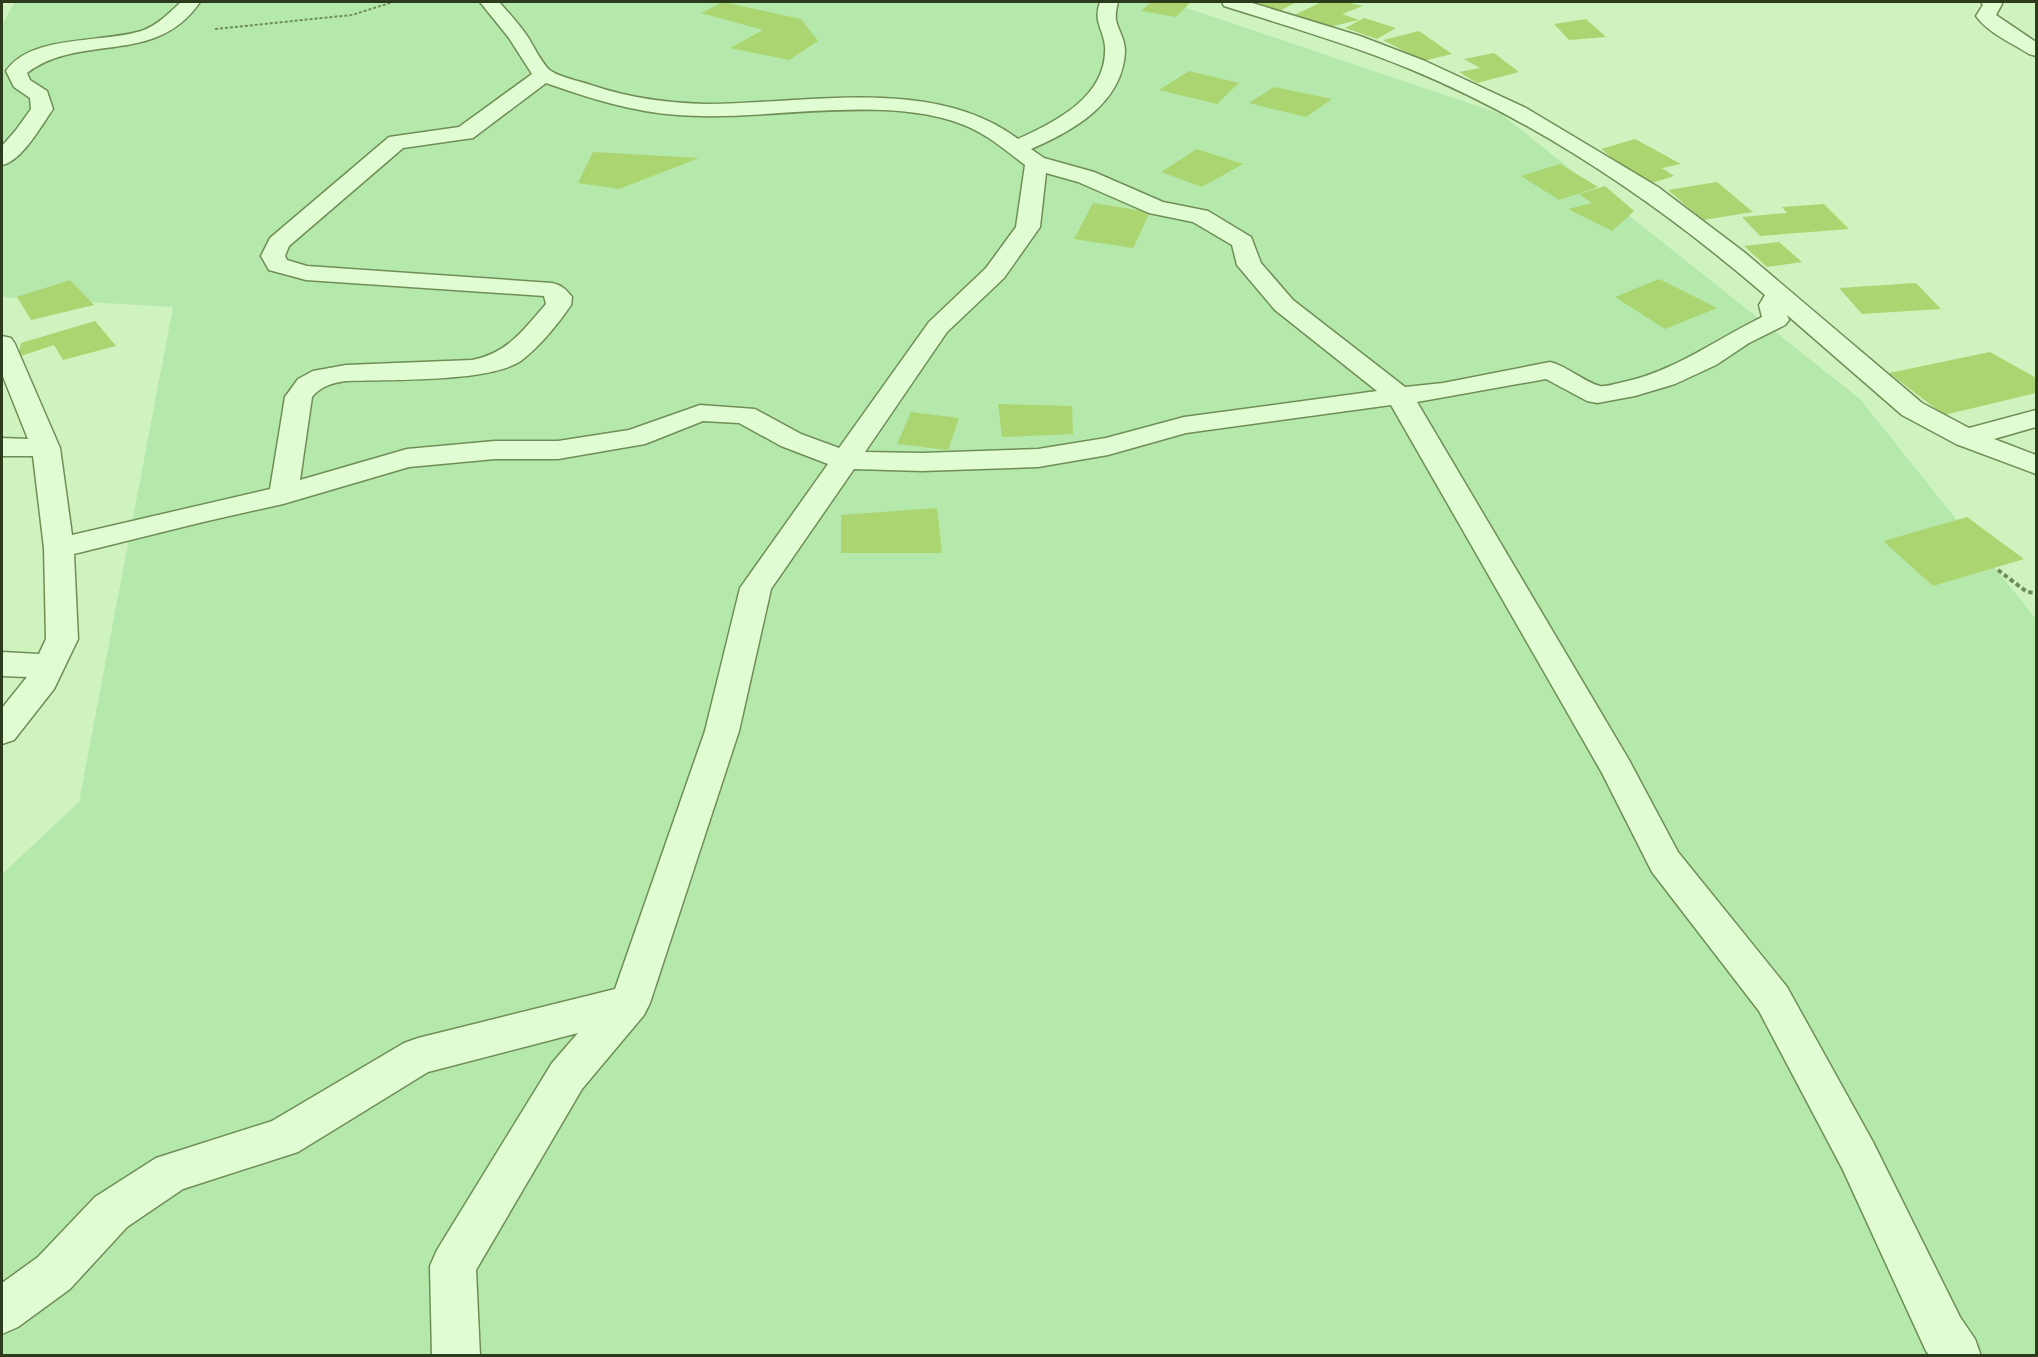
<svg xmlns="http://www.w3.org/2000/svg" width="2038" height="1357" font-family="Literata,serif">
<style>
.farmland{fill:#b5e9ab}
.building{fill:#abd570}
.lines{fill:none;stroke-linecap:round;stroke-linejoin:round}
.minor-casing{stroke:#6f8e55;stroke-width:3}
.path-far1{stroke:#6f8e55;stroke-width:2;stroke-dasharray:3 2;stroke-linecap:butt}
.path{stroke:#6f8e55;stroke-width:4;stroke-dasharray:4.5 3;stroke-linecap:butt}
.minor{fill:#dffcd3;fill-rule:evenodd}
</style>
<rect width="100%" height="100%" fill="#cef3bf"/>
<path class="farmland" d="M15 2H1169L1501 114 1860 399 2036 619V1355L2 1356V874L79 802 173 307 2 297V25Z"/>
<g class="building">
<path d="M723 2 801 19 818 41 789 60 730 48 763 30 701 13Z"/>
<path d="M1151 2H1191L1176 17 1141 11Z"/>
<path d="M1262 2H1297L1279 11 1258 4Z"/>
<path d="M1322 2H1346L1363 6 1342 14 1359 20 1329 27 1294 15Z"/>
<path d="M1364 18 1396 28 1377 39 1345 28Z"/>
<path d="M1586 19 1606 37 1569 40 1554 24Z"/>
<path d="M1419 31 1452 54 1423 61 1383 40Z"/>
<path d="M1494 53 1519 72 1477 83 1459 72 1480 68 1464 59Z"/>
<path d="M1189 71 1239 83 1217 104 1159 90Z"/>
<path d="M1274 87 1332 99 1306 117 1249 103Z"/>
<path d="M1635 139 1681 164 1662 168 1674 176 1652 183 1622 166 1601 149Z"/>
<path d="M1197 149 1243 164 1202 187 1161 172Z"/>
<path d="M593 152 699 158 619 189 578 183Z"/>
<path d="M1560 164 1598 187 1559 200 1521 176Z"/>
<path d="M1717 182 1753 212 1703 220 1668 190Z"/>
<path d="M1605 186 1634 211 1612 231 1568 209 1592 203 1579 194Z"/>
<path d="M1093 203 1150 212 1133 248 1074 239Z"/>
<path d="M1824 204 1849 229 1760 236 1742 217 1787 213 1782 207Z"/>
<path d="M1779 242 1802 262 1767 267 1744 246Z"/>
<path d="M1659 279 1717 308 1665 329 1615 297Z"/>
<path d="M70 280 94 305 31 320 17 297Z"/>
<path d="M1916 283 1941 309 1862 314 1839 288Z"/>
<path d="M95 321 116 346 63 360 54 345 18 357 21 343Z"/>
<path d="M1990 352 2036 378V393L1944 415 1889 373Z"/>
<path d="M998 404 1072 406 1073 434 1002 437Z"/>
<path d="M911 412 959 418 948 450 897 444Z"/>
<path d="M937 508 942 553H841V515Z"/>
<path d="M1967 517 2024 559 1933 586 1883 541Z"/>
</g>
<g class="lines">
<g class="minor-casing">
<g id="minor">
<path d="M181 2H200C156 67 81 32 27 73L30 80 47 91 53 109C41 126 22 161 2 165V146L16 130 31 109 30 98 14 87 6 71C32 33 106 44 144 30 159 24 170 12 181 2Z"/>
<path d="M480 2H499C508 12 517 22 525 33 532 42 542 65 551 71 559 77 583 82 594 86 630 98 668 103 706 104 804 104 934 75 1018 139 1056 122 1108 96 1105 46 1103 28 1093 22 1100 2H1118C1117 7 1115 13 1116 20 1118 30 1125 39 1125 51 1123 103 1073 131 1031 149L1044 158 1094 172 1163 202 1208 211 1251 237 1261 263 1293 300 1405 387 1443 383 1550 362C1567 366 1586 383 1600 386 1605 387 1614 384 1619 383 1672 373 1715 340 1762 317L1759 305 1765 295C1658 203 1540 123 1410 69 1349 44 1287 26 1224 6L1222 2H1249L1360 36 1425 61 1526 108 1658 187 1744 252 1922 403 1969 428 2036 410V427L1994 439 2036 455V474L1956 444 1902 415 1787 315 1789 320 1785 325 1749 343 1716 365 1675 384 1635 396 1597 403 1587 401 1546 379 1417 402 1629 760 1678 852 1787 987 1873 1142 1960 1317 1975 1339 1981 1356H1930L1926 1351 1843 1170 1759 1011 1652 872 1602 773 1391 405 1186 433 1108 455 1038 467 922 471 854 469 771 589 739 731 650 1003 644 1015 582 1089 476 1270 480 1356H432L430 1266 437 1250 552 1063 578 1033 428 1072 298 1152 183 1189 127 1227 70 1289 18 1327 2 1334V1283L38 1257 95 1197 156 1158 272 1121 404 1043 418 1038 615 989 705 731 740 588 828 464 781 446 739 423 703 421 645 444 558 459H495L409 467 283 504 203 522 74 554 78 639 54 689 14 740 2 744V708L27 677 2 676V652L39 654 46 639 44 548 33 456H2V438L28 439 2 374V336L11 338 15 344 60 448 72 535 270 489 285 397 298 379 313 371 346 365 472 360C508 353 523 330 546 304L544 296 306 280 269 270 261 256 270 238 389 137 459 127 532 74 509 38ZM546 83C589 98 632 112 678 115 766 122 882 93 964 125 987 134 1005 150 1025 165L1016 227 986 268 929 322 839 448 801 434 755 409 700 405 629 430 558 441H495L407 449 300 480 312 397C321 386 332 383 346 381 387 379 491 383 522 360 540 346 558 324 571 305L572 297C566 289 561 285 552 283L307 266 287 260 285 256 289 246 403 148 473 138ZM1046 173 1078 182 1149 213 1193 222 1232 245 1237 265 1275 310 1377 391 1184 417 1106 438 1038 449 922 453 865 452 947 332 1004 278 1040 227Z"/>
<path d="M1981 2H2001L2002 4 1996 15 2036 42V56L2029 54C2012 43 1988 33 1976 16L1983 5Z"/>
</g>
</g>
<path class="path-far1" d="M215 29 352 15 393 2"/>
<path class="path" d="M1998 570 2027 592 2036 593"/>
<use href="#minor" class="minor"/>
</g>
<rect width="2038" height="1357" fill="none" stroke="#2c3b1b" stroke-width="6"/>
</svg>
